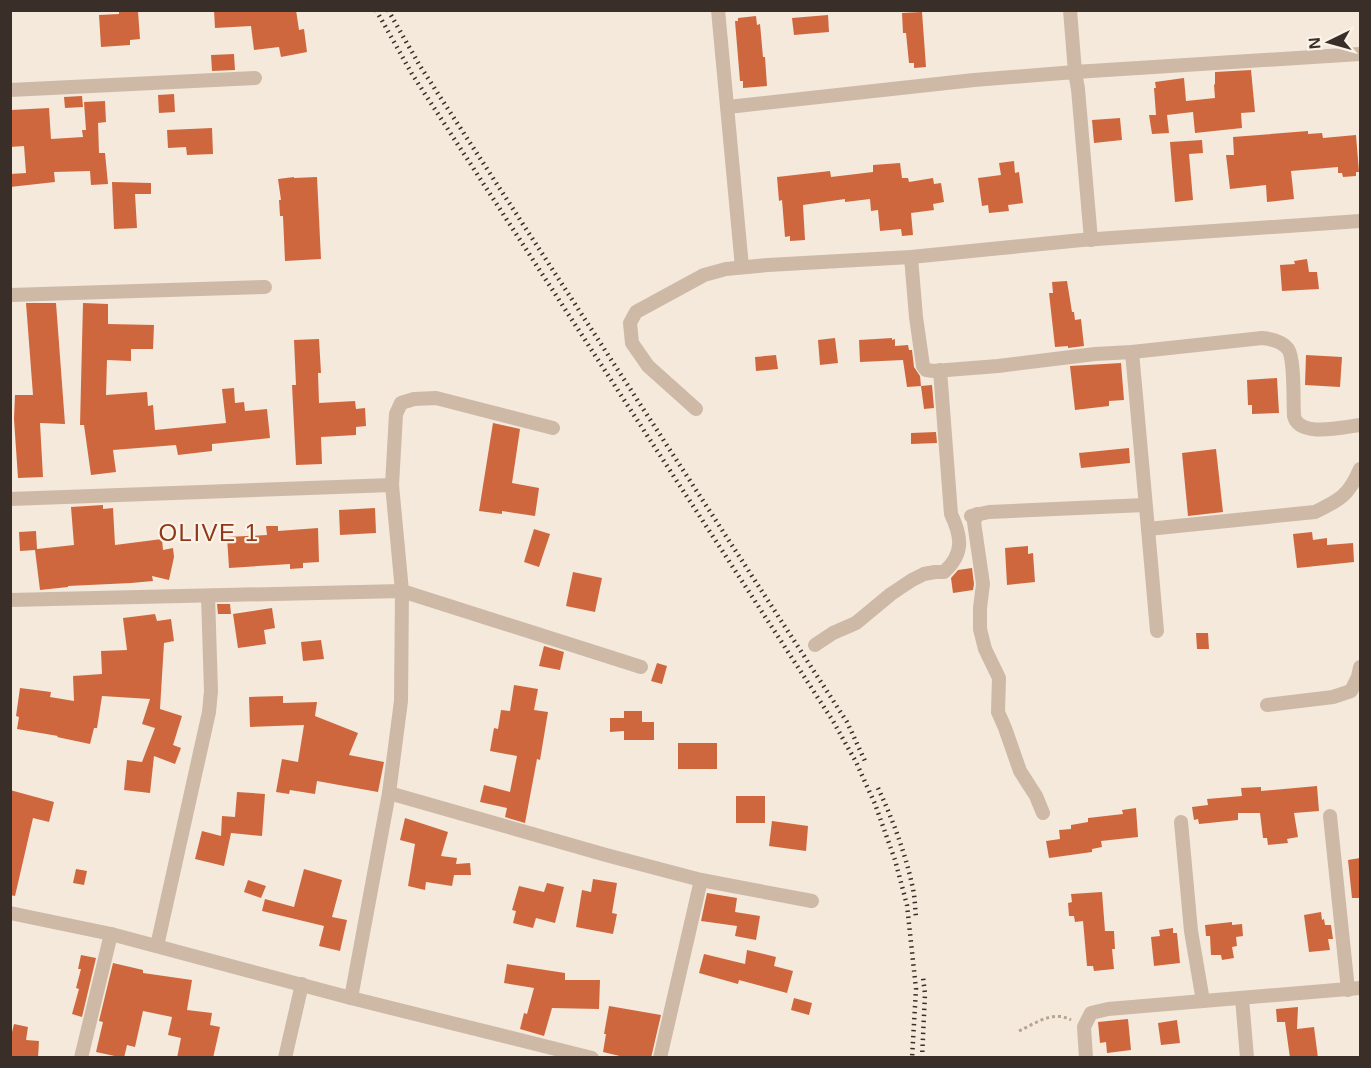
<svg xmlns="http://www.w3.org/2000/svg" width="1371" height="1068" font-family="Helvetica,sans-serif">
<style>
.building{fill:#cf673e}
.lines{fill:none;stroke-linecap:round;stroke-linejoin:round}
.path{stroke:#b9a390;stroke-width:3;stroke-dasharray:3 3;stroke-linecap:butt}
.street{stroke:#cdb9a6;stroke-width:14}
.rail{stroke:#392e28;stroke-width:4.5;stroke-dasharray:1.5 4.5;stroke-linecap:butt}
.labels{text-anchor:middle;stroke-width:4.5;stroke-linejoin:round;paint-order:stroke}
.quarter-label{font-size:24px;letter-spacing:1.5px;fill:#8e3a1a;stroke:#fbf3e8}
</style>
<rect width="100%" height="100%" fill="#f4e9db"/>
<g class="building">
<path d="M214 10H296L299 30 304 29 307 52 281 57 279 47 254 50 251 26 215 28Z"/>
<path d="M138 11 140 39 130 40V45L101 47 99 15 119 14V12Z"/>
<path d="M922 12 926 67 914 68V63H909L906 33H903L902 13Z"/>
<path d="M828 15 829 32 794 35 792 18Z"/>
<path d="M756 16 757 25 760 24 763 57H765L767 86 743 88V81H740L735 21H738V18Z"/>
<path d="M234 54 235 70 212 71 211 55Z"/>
<path d="M1251 70 1255 112 1241 113 1242 128 1195 133 1193 112 1167 115 1169 133 1152 134 1149 115H1156L1154 88H1156L1155 82 1184 78 1186 101 1215 98 1214 85 1215 84V72Z"/>
<path d="M174 94 175 112 159 113 158 95Z"/>
<path d="M82 96 83 107 65 108 64 97Z"/>
<path d="M105 101 106 122 98 123 99 153H105L108 184 91 185 90 171 54 172 55 182 10 187V174L26 173 24 146 10 147 11 110 49 108 51 139 83 137 82 130H86L84 102Z"/>
<path d="M1120 118 1122 140 1094 143 1092 120Z"/>
<path d="M212 128 213 154 187 155 186 147 168 148 167 130Z"/>
<path d="M1308 131V134L1322 133 1323 138 1356 135 1359 172H1356V176L1343 177 1342 173H1338V167L1291 171 1294 199 1267 202 1266 185 1230 189 1226 155H1234L1233 137Z"/>
<path d="M1202 140 1203 153 1189 154 1193 200 1175 202 1170 142Z"/>
<path d="M1014 161 1015 173 1019 172 1023 203 1008 205 1009 211 989 213 988 205 982 206 978 178 1001 175 999 163Z"/>
<path d="M900 163 902 178H908L909 182 933 178 934 184 941 183 944 202 933 204 934 210 911 213 913 235 902 236 901 229 880 231 878 210 871 211 870 199 845 202V199L803 205 805 240 790 241V236L785 237 782 200 779 201 777 177 830 171 831 177 873 172V165Z"/>
<path d="M294 177V178L317 177 321 259 285 261 283 216H280L279 200H281L278 179Z"/>
<path d="M112 182 151 183V194H135L137 228 114 229Z"/>
<path d="M1307 259 1309 272H1317L1319 289 1282 291 1280 265 1295 264 1294 261Z"/>
<path d="M1067 281 1072 312H1074L1075 320 1081 319 1084 346 1068 348V346L1055 347 1049 293H1053L1052 282Z"/>
<path d="M26 303H56L65 424 40 423 43 477 18 478 14 419 15 395H33Z"/>
<path d="M83 303 108 304V324L154 325 153 349H131V361L107 360 106 395 147 392 148 406 153 405 155 430 226 423 222 389 234 388 235 403 244 402 245 411 267 409 270 438 212 444V451L178 455 176 445 113 450 116 472 91 475 84 425H80Z"/>
<path d="M835 338 838 363 820 365 818 340Z"/>
<path d="M892 338V340L895 339V346L908 345 909 350H912L914 367 920 376 921 386 907 387 903 360 860 362 859 340Z"/>
<path d="M319 339 321 373H318L319 403 355 401 356 409 365 408 366 426 356 427V435L321 437 322 464 296 465 292 385H296L294 340Z"/>
<path d="M776 355 778 369 756 371 755 357Z"/>
<path d="M1306 355 1342 357 1340 387 1305 385Z"/>
<path d="M1121 363 1124 400 1109 401V406L1075 410 1070 366Z"/>
<path d="M1277 378 1279 413 1252 414V405H1248L1247 380Z"/>
<path d="M932 385 934 408 924 409 921 386Z"/>
<path d="M493 423 520 429 512 483 539 488 535 516 502 511V514L479 511Z"/>
<path d="M936 432 937 443 911 444V433Z"/>
<path d="M1129 448 1130 463 1081 468 1079 453Z"/>
<path d="M1216 449 1223 512 1188 516 1182 453Z"/>
<path d="M103 505V509L113 508 115 545 162 539 163 550 173 548 174 557 169 580 152 576 153 581 131 583 68 586V587L40 590 35 550 20 551 19 532 36 531 37 549 74 545 71 507Z"/>
<path d="M375 508 376 533 340 535 339 510Z"/>
<path d="M266 526H278V531L318 528 319 562 303 563V568L290 569V564L229 568 227 537 267 535Z"/>
<path d="M534 529 550 534 539 567 524 562Z"/>
<path d="M1312 532 1313 540 1327 538V545L1353 543 1354 562 1297 568 1293 534Z"/>
<path d="M1028 546V554L1033 553 1035 582 1007 585 1005 548Z"/>
<path d="M972 568 974 584 973 590 953 593 951 578 958 570Z"/>
<path d="M573 572 602 578 595 612 566 606Z"/>
<path d="M217 604H230L231 614H218Z"/>
<path d="M272 608 275 628 264 630 266 644 238 648 233 614Z"/>
<path d="M155 614 157 621 171 619 174 641 164 643 160 709 182 716 173 745 181 748 175 764 154 756 150 793 124 790 127 760 142 762 155 728 142 724 150 699 102 696 97 728H94L90 744 57 737 58 736 17 729 19 717 16 716 20 688 51 692 50 697 74 701 73 676 102 674 101 651 127 650 123 618Z"/>
<path d="M1196 633H1208L1209 649H1197Z"/>
<path d="M321 640 324 659 303 661 301 642Z"/>
<path d="M544 646 564 652 560 670 539 666Z"/>
<path d="M657 663 667 666 662 684 651 681Z"/>
<path d="M514 685 538 689 534 710 548 712 540 760 537 759 525 823 505 817 507 808 480 802 484 785 510 792 517 756 490 751 494 728 498 729 501 710 510 711Z"/>
<path d="M283 696V703L317 702 315 716 358 733 349 755 384 762 378 792 317 781 315 794 290 790 289 794 276 792 282 759 298 762 304 725 250 727 249 697Z"/>
<path d="M624 711H642V722H654V740H624V731L610 732V718H624Z"/>
<rect x="678" y="743" width="39" height="26"/>
<path d="M1317 786 1319 811 1294 813 1298 837 1287 839 1288 843 1268 845 1267 838H1263L1260 813H1238V820L1199 824 1198 819 1194 820 1192 807 1208 805 1207 799 1242 796 1241 788 1261 787V791Z"/>
<path d="M10 790 54 802 49 822 33 818 15 896 10 895Z"/>
<path d="M237 792 265 794 262 836 231 833 224 866 195 859 202 831 221 836 222 816 235 817Z"/>
<rect x="736" y="796" width="29" height="27"/>
<path d="M1136 808 1138 837 1101 841 1102 847 1092 849V852L1049 858 1046 841 1060 839 1059 830 1071 829V825L1088 822V818L1123 814 1122 810Z"/>
<path d="M405 818 448 832 441 856 457 858 456 864 470 863 471 875H454L452 886 426 882 425 890 408 886 415 844 400 840Z"/>
<path d="M772 821 808 826 806 851 769 846Z"/>
<path d="M1360 858V898H1352L1348 860Z"/>
<path d="M76 869 87 871 84 885 73 883Z"/>
<path d="M304 869 342 880 332 917 347 920 340 951 319 946 324 926 262 911 265 899 294 907Z"/>
<path d="M593 879 617 883 612 913 617 914 613 934 576 927 582 890 591 892Z"/>
<path d="M248 880 266 886 261 898 244 892Z"/>
<path d="M547 883 564 887 555 923 536 918 533 928 513 923 516 911 512 910 519 886 544 892Z"/>
<path d="M1102 892 1105 931H1114L1115 949H1112L1114 969 1094 971 1093 966H1087L1083 921 1075 922 1074 916H1069L1068 903 1072 902 1071 894Z"/>
<path d="M707 893 737 898 735 912 760 916 756 940 735 936 737 926 701 921Z"/>
<path d="M1321 912 1322 920 1324 919 1325 925H1331L1333 939H1328L1330 950 1309 952 1304 915Z"/>
<path d="M1232 922V925L1242 924 1243 936 1236 937 1237 946 1232 947 1234 958 1222 960 1221 955H1211L1210 936H1206L1205 925Z"/>
<path d="M1173 928V933H1177L1180 963 1154 966 1151 937 1160 936 1159 930Z"/>
<path d="M747 950 776 957 774 966 793 971 787 993 739 980 738 984 699 973 704 954 745 964Z"/>
<path d="M81 955 96 958 82 1017 72 1014 79 989 76 988 81 969H78Z"/>
<path d="M113 963 143 970V973L192 980 187 1010 212 1013 210 1025 220 1027 213 1058H177L181 1038 168 1035 172 1017 143 1011 135 1047 127 1045 124 1058 96 1052 103 1022 99 1021Z"/>
<path d="M507 964 565 973V980H600L599 1009 552 1008 544 1036 520 1029 524 1013 527 1014 534 988 504 983Z"/>
<path d="M794 998 812 1003 809 1015 791 1010Z"/>
<path d="M609 1006 661 1015 651 1058H628L603 1052 606 1034H604Z"/>
<path d="M1298 1007 1297 1029 1314 1027 1318 1058H1290L1285 1022H1277L1276 1009Z"/>
<path d="M1128 1019 1131 1050 1107 1053 1106 1042 1100 1043 1098 1022Z"/>
<path d="M1177 1020 1180 1043 1161 1045 1158 1023Z"/>
<path d="M14 1024 28 1027 26 1040 39 1041 38 1058H10V1040Z"/>
</g>
<g class="lines">
<path class="path" d="M1019 1031C1036 1023 1053 1010 1071 1020"/>
<g class="street">
<path d="M718 10 742 267"/>
<path d="M1070 10 1075 72 1360 54"/>
<path d="M10 90 255 78"/>
<path d="M728 107 974 80 1075 72 1078 89 1091 240"/>
<path d="M911 257 916 317 923 366 926 370 934 371 998 366 1095 354 1132 352 1262 338C1272 339 1282 341 1288 349 1295 359 1293 402 1294 416 1299 438 1343 427 1360 425"/>
<path d="M10 295 265 287"/>
<path d="M1132 352 1148 529 1315 512C1340 500 1349 495 1360 469"/>
<path d="M696 409 648 366 632 343 630 323 636 312 704 275 726 269 768 265 911 257 1082 240 1360 221"/>
<path d="M10 499 392 485"/>
<path d="M977 514 974 522 983 584 980 608V629L985 649 999 678 998 712 1005 728 1020 771 1036 796 1043 813"/>
<path d="M971 516 989 512 1145 505"/>
<path d="M1148 529 1157 631"/>
<path d="M10 600 402 591 641 667"/>
<path d="M815 645 833 633 856 623 891 594 912 580 924 574 935 572H944C964 554 962 537 951 514L940 370"/>
<path d="M1267 705 1333 697 1351 691 1358 677 1360 667"/>
<path d="M389 793 606 855 701 880 812 901"/>
<path d="M1330 816 1348 990"/>
<path d="M1181 822 1191 931 1203 1001"/>
<path d="M10 913 111 934 351 998 592 1058"/>
<path d="M157 946 209 712 211 691 208 596"/>
<path d="M351 998 389 793 401 701 402 591 392 485 396 414 401 403 414 399 436 398 553 428"/>
<path d="M1242 998 1247 1058"/>
<path d="M81 1058 111 934"/>
<path d="M285 1058 302 984"/>
<path d="M660 1058 701 880"/>
<path d="M1086 1058 1084 1027 1091 1013 1108 1009 1360 988"/>
</g>
<g class="rail">
<path d="M376 10 412 74 833 721 856 762 875 804 895 860 907 905 916 989 912 1058"/>
<path d="M388 10 420 66 847 722 865 761"/>
<path d="M878 788C893 820 906 855 913 889 915 898 915 908 916 917"/>
<path d="M922 1058 925 994 923 977"/>
</g>
</g>
<g class="labels">
<g class="quarter-label">
<text x="209" y="541">OLIVE 1</text>
</g>
</g>
<rect width="1371" height="1068" fill="none" stroke="#392e28" stroke-width="24"/>
<g transform="translate(1329 42) rotate(265)" stroke="#fbf3e8" stroke-width="4.5" paint-order="stroke">
<path d="M0-4.5L10 22L0 15L-10 22Z" fill="#392e28"/>
<text y="-9" font-size="16" font-weight="bold" text-anchor="middle" fill="#392e28">N</text>
</g>
</svg>
